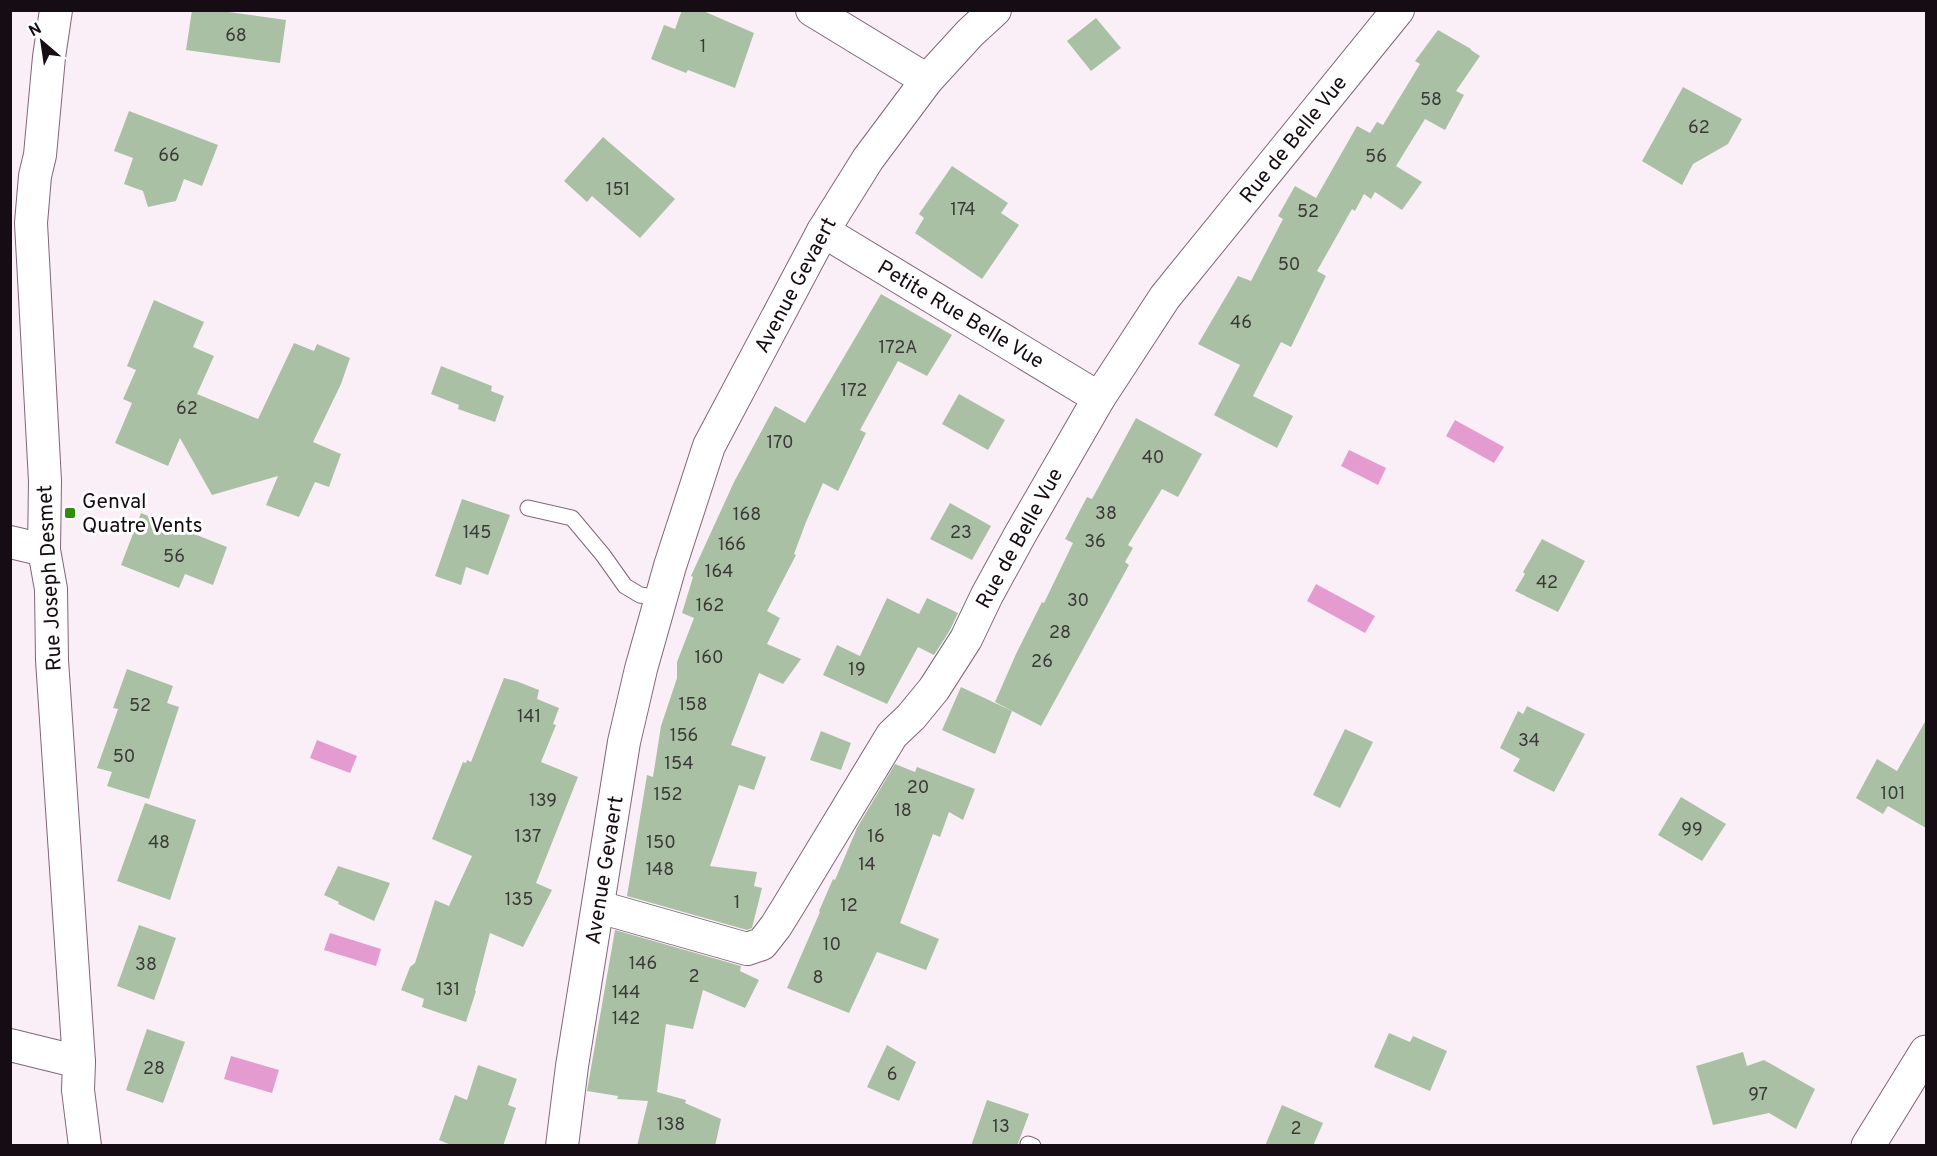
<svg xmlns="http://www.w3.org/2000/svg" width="1937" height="1156" font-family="Overpass,sans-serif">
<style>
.water{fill:#e49bd0}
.building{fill:#aac0a5}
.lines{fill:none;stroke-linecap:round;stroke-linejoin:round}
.lane-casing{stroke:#806578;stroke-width:17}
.street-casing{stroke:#806578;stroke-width:34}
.secondary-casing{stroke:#806578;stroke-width:35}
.lane{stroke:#fff;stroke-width:15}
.street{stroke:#fff;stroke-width:32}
.secondary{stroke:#fff;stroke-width:33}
.poi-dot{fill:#2b8f0b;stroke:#fff;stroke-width:2}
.labels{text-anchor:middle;stroke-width:6;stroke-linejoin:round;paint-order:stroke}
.number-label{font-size:18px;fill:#3b3938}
.street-label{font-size:21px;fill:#160c13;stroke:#fff}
.poi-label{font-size:21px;fill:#160c13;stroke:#fff;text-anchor:start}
</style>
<rect width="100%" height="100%" fill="#fbeff7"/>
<g class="water">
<path d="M1455 420 1504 447 1494 463 1446 436Z"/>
<path d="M1349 450 1386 468 1378 485 1341 466Z"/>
<path d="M1316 584 1375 616 1365 633 1307 601Z"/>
<path d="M317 740 357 756 350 773 310 758Z"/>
<path d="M330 933 381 949 376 966 324 950Z"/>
<path d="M231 1056 279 1070 272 1093 224 1079Z"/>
</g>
<g class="building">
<path d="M192 10H214L286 20 280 63 186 50Z"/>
<path d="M682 10H701L754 33 735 88 688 70 686 73 651 59 664 25 675 29Z"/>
<path d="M1096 18 1121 48 1091 71 1067 41Z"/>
<path d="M1438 30 1471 49V50L1480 56 1456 91 1464 95 1445 130 1425 119 1396 166 1422 182 1402 210 1375 192 1371 199 1364 194 1355 211 1352 209 1317 271 1326 276 1291 347 1281 342 1253 396 1293 416 1277 448 1214 415 1240 365 1198 344 1238 276 1251 281 1283 219 1278 216 1295 186 1316 198 1357 126 1370 133 1377 122 1383 125 1420 64 1415 61Z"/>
<path d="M1683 87 1742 119 1728 144 1693 164 1682 185 1642 161Z"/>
<path d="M129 111 218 145 202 186 184 179 176 201 148 207 143 191 124 184 133 158 114 151Z"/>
<path d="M603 137 675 199 640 238 592 196 587 202 564 181Z"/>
<path d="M952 166 1008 203 1001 213 1019 225 982 279 915 233 924 218 919 214Z"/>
<path d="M881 294 952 335 927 376 898 361 860 430 866 433 838 491 823 483 806 522 794 554 796 555 767 611 780 618 767 644 801 659 783 684 759 673 731 745 766 757 754 790 739 785 710 866 757 872 754 886 762 888 752 928 747 930 627 896 647 775 653 777 661 726 677 678V662L694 618 682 613 693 577 691 576 734 482 775 406 805 423Z"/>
<path d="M154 300 204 322 193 347 214 356 197 394 258 419 294 343 314 351 317 344 350 358 341 384 313 442 341 454 329 487 315 482 299 517 266 505 278 476 212 495 180 438 168 466 115 443 132 403 123 399 136 370 127 366Z"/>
<path d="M441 366 492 386 491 391 504 396 495 422 458 409 459 405 431 394Z"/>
<path d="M959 394 1005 420 988 450 942 424Z"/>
<path d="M1136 418 1202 454 1178 497 1162 489 1128 545 1133 548 1125 562 1129 565 1041 726 995 702 1016 654 1042 602 1044 603 1073 543 1065 539 1087 497 1092 499Z"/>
<path d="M462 499 510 515 488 575 466 567 461 585 435 576Z"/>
<path d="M950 503 991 526 972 560 930 539Z"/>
<path d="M141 513 227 547 213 585 185 574 179 588 121 565Z"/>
<path d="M1542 539 1585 561 1558 612 1515 591 1525 574 1523 572Z"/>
<path d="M887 598 919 614 927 598 958 613 950 630 934 655 918 647 887 704 823 675 837 645 860 656Z"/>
<path d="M127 669 173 686 167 703 179 707 149 799 107 786 112 772 97 768 118 709 113 708Z"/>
<path d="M504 678 516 681 539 690 537 699 559 708 553 724 556 725 541 762 578 777 536 883 552 890 523 947 490 933 475 991H476L466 1022 422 1007 424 999 401 990 410 967 415 963 435 900 449 906 472 856 432 839 463 762 466 763 467 760 471 762Z"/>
<path d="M961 687 1012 711 995 754 942 730Z"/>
<path d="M1527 706 1585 734 1554 792 1513 771 1520 759 1500 748 1518 711 1523 714Z"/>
<path d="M1926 720V828L1888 806 1883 814 1856 798 1877 759 1897 771Z"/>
<path d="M1345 729 1373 742 1340 808 1313 795Z"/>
<path d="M821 731 851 743 841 770 810 760Z"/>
<path d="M895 764 915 772 917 767 975 789 963 820 949 812 940 837 933 834 900 923 939 939 926 970 877 952 849 1013 787 988 820 912 819 911 833 879 835 880 857 828Z"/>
<path d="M1681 797 1726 824 1702 861 1658 835Z"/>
<path d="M145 803 196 820 170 900 117 881Z"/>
<path d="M338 866 390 883 374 921 338 904 339 902 324 895Z"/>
<path d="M139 925 176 938 154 1000 117 986Z"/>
<path d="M615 930 741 966 740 971 759 980 745 1008 703 990 693 1029 666 1024 657 1092 686 1100 685 1103 721 1119 715 1146H637L648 1101 617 1099 618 1096 587 1091Z"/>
<path d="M147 1029 185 1042 163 1103 126 1090Z"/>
<path d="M1389 1033 1410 1042 1413 1036 1447 1051 1430 1091 1374 1067Z"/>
<path d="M887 1045 916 1062 899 1101 867 1087Z"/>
<path d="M1743 1052 1747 1066 1764 1060 1815 1089 1796 1129 1769 1113 1713 1125 1696 1066Z"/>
<path d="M478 1065 517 1079 508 1105 516 1108 503 1146H453L439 1140 455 1095 467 1100Z"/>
<path d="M987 1100 1029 1114 1017 1146H971Z"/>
<path d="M1282 1105 1323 1123 1313 1146H1265Z"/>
</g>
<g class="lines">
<g class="lane-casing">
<g id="lane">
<path d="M528 508 572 518 603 555 625 586 640 595 661 598"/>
<path d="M1028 1144 1033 1146"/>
</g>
</g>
<g class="street-casing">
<g id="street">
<path d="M56 10 49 57 40 155 35 176 31 223 45 481 44 550 51 589 52 660 79 1062 78 1090 85 1146"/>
<path d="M812 10 927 80"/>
<path d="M823 231 1099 398"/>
<path d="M10 542 44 550"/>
<path d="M599 907 747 949 762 944 776 926 789 905 892 735 911 717 934 689 966 639 987 595 1021 533 1099 398 1165 297 1398 10"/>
<path d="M10 1045 79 1062"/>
<path d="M562 1146 572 1066 624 742 641 669 670 566 709 446 823 231 868 159 927 80 970 33 995 10"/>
</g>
</g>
<g class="secondary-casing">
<path id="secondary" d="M1868 1146 1926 1052"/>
</g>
<use href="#lane" class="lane"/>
<use href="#street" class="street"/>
<use href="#secondary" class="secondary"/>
</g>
<rect class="poi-dot" x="64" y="507" width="12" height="12" rx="3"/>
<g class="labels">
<g class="number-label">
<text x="236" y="41">68</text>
<text x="703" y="52">1</text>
<text x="1431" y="105">58</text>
<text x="1699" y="133">62</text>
<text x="169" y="161">66</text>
<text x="1376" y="162">56</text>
<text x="618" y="195">151</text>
<text x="963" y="215">174</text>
<text x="1308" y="217">52</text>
<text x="1289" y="270">50</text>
<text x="1241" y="328">46</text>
<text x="898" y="353">172A</text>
<text x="854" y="396">172</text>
<text x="187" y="414">62</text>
<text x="780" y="448">170</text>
<text x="1153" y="463">40</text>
<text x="1106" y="519">38</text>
<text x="747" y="520">168</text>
<text x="477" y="538">145</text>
<text x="961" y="538">23</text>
<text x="1095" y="547">36</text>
<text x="732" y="550">166</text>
<text x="174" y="562">56</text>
<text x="719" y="577">164</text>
<text x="1547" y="588">42</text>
<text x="1078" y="606">30</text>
<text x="710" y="611">162</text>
<text x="1060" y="638">28</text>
<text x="709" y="663">160</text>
<text x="1042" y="667">26</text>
<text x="857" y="675">19</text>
<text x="693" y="710">158</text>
<text x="140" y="711">52</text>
<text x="529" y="722">141</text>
<text x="684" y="741">156</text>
<text x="1529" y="746">34</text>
<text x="124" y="762">50</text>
<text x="679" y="769">154</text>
<text x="918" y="793">20</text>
<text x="1893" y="799">101</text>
<text x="668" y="800">152</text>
<text x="543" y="806">139</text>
<text x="903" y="816">18</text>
<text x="1692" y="835">99</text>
<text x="528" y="842">137</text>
<text x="876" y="842">16</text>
<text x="159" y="848">48</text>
<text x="661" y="848">150</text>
<text x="867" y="870">14</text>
<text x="660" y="875">148</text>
<text x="519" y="905">135</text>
<text x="737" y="908">1</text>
<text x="849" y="911">12</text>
<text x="832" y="950">10</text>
<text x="643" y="969">146</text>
<text x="146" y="970">38</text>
<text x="694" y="982">2</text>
<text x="818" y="983">8</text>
<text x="448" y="995">131</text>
<text x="626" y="998">144</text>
<text x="626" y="1024">142</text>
<text x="154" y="1074">28</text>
<text x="892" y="1080">6</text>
<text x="1758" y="1100">97</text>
<text x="671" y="1130">138</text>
<text x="1001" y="1132">13</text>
<text x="1296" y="1134">2</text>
</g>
<g class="street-label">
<text transform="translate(1293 139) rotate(-51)" y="7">Rue de Belle Vue</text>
<text transform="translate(795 285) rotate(-62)" y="7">Avenue Gevaert</text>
<text transform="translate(961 314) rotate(31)" y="7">Petite Rue Belle Vue</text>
<text transform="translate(1019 538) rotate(-61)" y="7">Rue de Belle Vue</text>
<text transform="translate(49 578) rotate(-93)" y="7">Rue Joseph Desmet</text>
<text transform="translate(604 870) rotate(-81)" y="7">Avenue Gevaert</text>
</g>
<g class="poi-label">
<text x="82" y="508">Genval<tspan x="82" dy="24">Quatre Vents</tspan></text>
</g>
</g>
<rect width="1937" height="1156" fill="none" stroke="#160c13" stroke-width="24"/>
<g transform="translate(42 42) rotate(331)" stroke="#ffffff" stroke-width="4.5" paint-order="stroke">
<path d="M0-4.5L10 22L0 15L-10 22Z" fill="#160c13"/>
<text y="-9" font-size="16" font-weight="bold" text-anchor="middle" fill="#160c13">N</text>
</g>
</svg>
